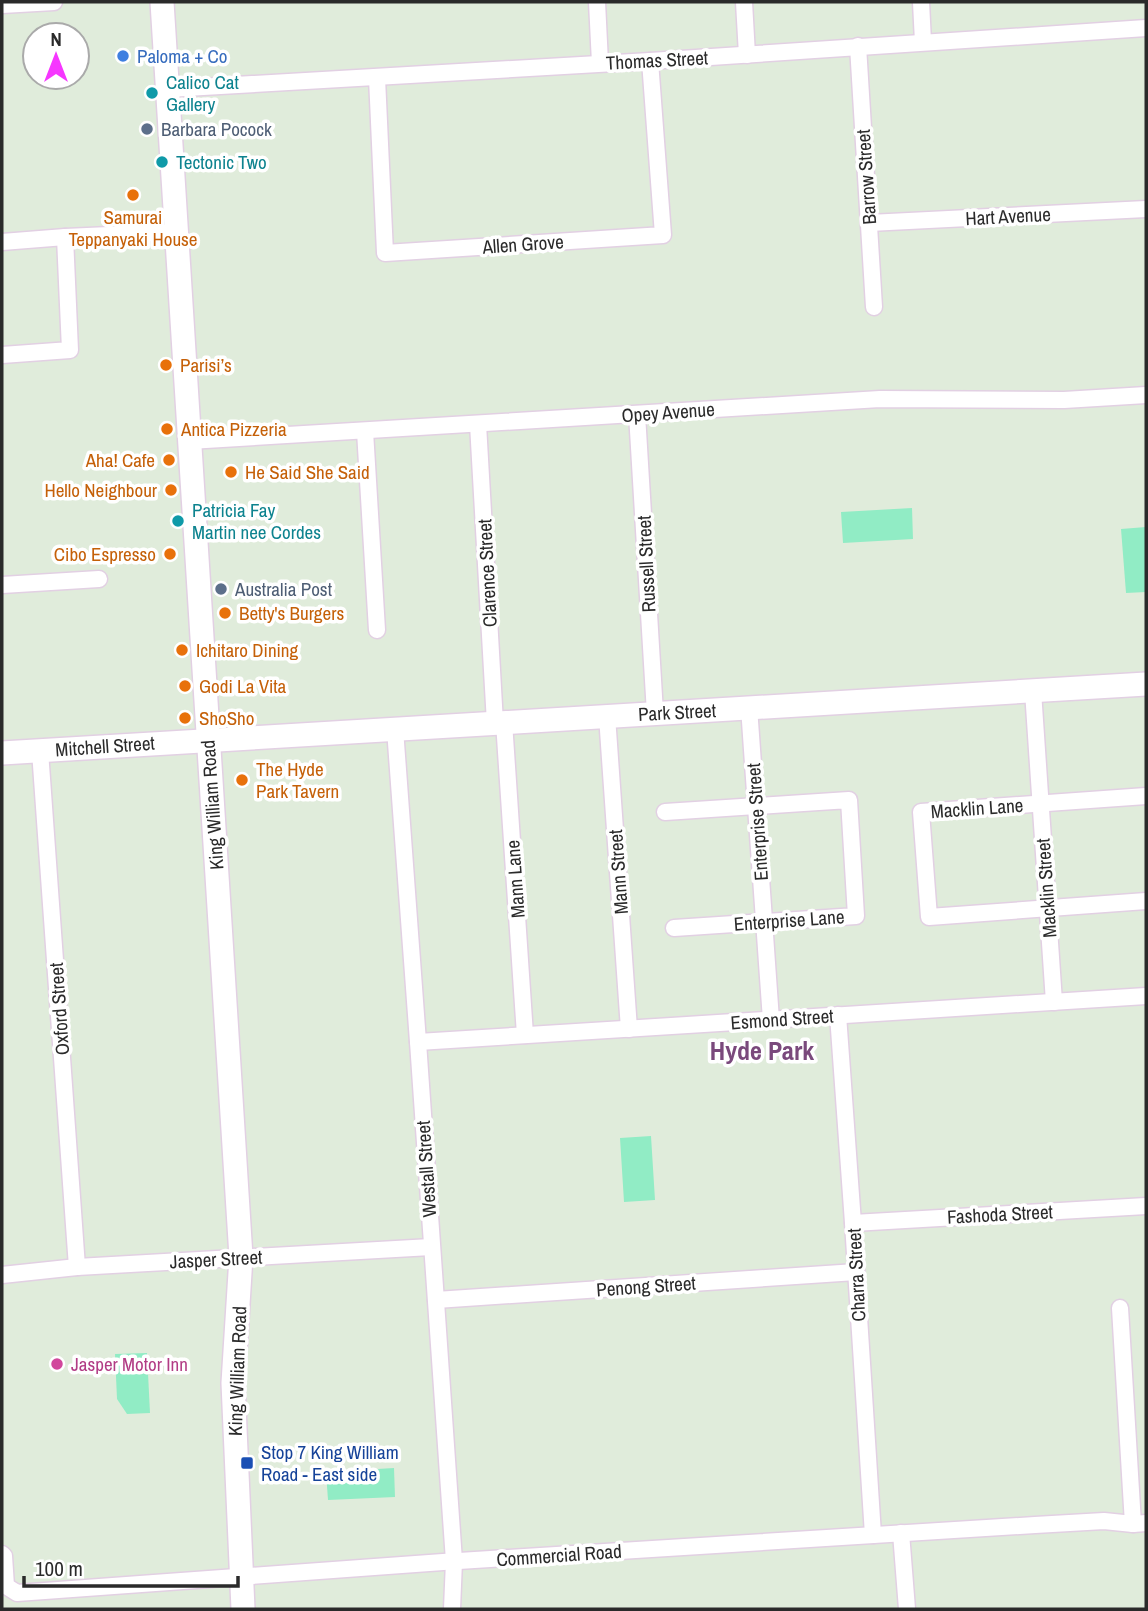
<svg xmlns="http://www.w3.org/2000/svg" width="1148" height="1611" font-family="'Archivo Narrow',sans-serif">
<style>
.pitch{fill:#91ecc5}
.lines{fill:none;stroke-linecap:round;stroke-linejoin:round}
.street-casing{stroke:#e2d0e3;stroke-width:19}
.secondary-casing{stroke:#e2d0e3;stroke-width:26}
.street{stroke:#fff;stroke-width:16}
.secondary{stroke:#fff;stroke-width:23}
.shop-dot{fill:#3f7fe0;stroke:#fff;stroke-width:2.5}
.culture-dot{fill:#0f9aa8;stroke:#fff;stroke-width:2.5}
.service-dot{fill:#5c6f8a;stroke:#fff;stroke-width:2.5}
.food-dot{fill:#e8710a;stroke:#fff;stroke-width:2.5}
.hotel-dot{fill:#d1479c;stroke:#fff;stroke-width:2.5}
.transit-dot{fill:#1a4fb4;stroke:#fff;stroke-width:2.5}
.labels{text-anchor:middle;stroke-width:7;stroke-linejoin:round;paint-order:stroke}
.shop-label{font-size:19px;fill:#366cbe;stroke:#fff;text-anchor:start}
.street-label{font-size:19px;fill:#2a2a2a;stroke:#fff}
.culture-label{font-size:19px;fill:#0d838f;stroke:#fff;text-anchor:start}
.service-label{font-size:19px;fill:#4e5e75;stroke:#fff;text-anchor:start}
.food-label{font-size:19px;fill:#c56008;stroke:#fff;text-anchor:start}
.hotel-label{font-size:19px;fill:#b23c85;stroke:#fff;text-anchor:start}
.transit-label{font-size:19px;fill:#164399;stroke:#fff;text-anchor:start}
.district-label{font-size:26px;font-weight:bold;fill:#7a497c;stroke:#fff}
</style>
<rect width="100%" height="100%" fill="#e0ecdb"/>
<g class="pitch">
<path d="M912 508 913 539 843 543 841 512Z"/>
<path d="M1146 527V592L1126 593 1121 529Z"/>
<path d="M651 1136 655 1200 624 1202 620 1138Z"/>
<path d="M147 1353 150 1413 127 1414 117 1399 115 1354Z"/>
<path d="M394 1468 395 1497 328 1500 326 1472Z"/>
</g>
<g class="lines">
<g class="street-casing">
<g id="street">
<path d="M597 2 600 63"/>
<path d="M744 2 747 55"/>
<path d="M921 2 923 42"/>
<path d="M2 5 54 2"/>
<path d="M858 46 874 307"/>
<path d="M377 78 385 253 663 235 650 61"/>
<path d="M168 89 650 61 1146 28"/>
<path d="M869 223 1146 209"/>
<path d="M2 242 65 237 176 232"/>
<path d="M2 355 70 350 65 237"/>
<path d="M637 414 655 713"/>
<path d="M478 424 495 723"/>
<path d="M365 431 377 630"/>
<path d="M189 441 880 399 1064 400 1146 395"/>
<path d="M2 585 99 579"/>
<path d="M1033 691 1054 1002"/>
<path d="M749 707 771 1020"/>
<path d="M607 716 629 1029"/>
<path d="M504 722 525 1035"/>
<path d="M395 729 418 1042 454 1561 452 1609"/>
<path d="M40 751 77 1267"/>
<path d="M1146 796 921 812 929 917 1146 901"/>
<path d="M665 812 849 800 856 916 674 928"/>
<path d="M838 1015 853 1223 873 1535"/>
<path d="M418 1042 1146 996"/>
<path d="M853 1223 1146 1206"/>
<path d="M2 1275 77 1267 431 1247"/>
<path d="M436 1300 856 1272"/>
<path d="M1120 1308 1133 1524"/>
<path d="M901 1533 907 1609"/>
<path d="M2 1554 4 1556 6 1586 17 1593 443 1562 1035 1525 1104 1521 1133 1524 1146 1523"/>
</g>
</g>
<g class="secondary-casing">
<g id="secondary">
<path d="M162 2 241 1257 233 1383 243 1609"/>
<path d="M2 753 1146 684"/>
</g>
</g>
<use href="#street" class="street"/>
<use href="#secondary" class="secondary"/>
</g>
<circle class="shop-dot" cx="123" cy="56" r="7"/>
<g class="culture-dot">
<circle cx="152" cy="93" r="7"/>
<circle cx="162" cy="162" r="7"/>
<circle cx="178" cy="521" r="7"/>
</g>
<g class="service-dot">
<circle cx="147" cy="129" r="7"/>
<circle cx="221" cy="589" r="7"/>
</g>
<g class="food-dot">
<circle cx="133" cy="195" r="7"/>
<circle cx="166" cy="365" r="7"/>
<circle cx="167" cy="429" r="7"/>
<circle cx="169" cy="460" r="7"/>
<circle cx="231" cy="472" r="7"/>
<circle cx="171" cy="490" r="7"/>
<circle cx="170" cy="554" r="7"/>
<circle cx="225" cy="613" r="7"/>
<circle cx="182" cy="650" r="7"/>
<circle cx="185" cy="686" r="7"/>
<circle cx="185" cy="718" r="7"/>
<circle cx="242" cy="780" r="7"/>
</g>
<circle class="hotel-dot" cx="57" cy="1364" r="7"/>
<rect class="transit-dot" x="240" y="1456" width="14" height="14" rx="3.5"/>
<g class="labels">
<g class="shop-label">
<text x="137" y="63">Paloma + Co</text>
</g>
<g class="street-label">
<text transform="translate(657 60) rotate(-3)" y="7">Thomas Street</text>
<text transform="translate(866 177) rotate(-94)" y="7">Barrow Street</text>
<text transform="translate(1008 216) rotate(-3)" y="7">Hart Avenue</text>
<text transform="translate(523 244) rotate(-4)" y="7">Allen Grove</text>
<text transform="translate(668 412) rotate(-4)" y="7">Opey Avenue</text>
<text transform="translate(646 564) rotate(-93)" y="7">Russell Street</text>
<text transform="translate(487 573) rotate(-93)" y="7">Clarence Street</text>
<text transform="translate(677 712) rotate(-3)" y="7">Park Street</text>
<text transform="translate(105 746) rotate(-4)" y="7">Mitchell Street</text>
<text transform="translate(212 805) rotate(-94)" y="7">King William Road</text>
<text transform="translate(977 808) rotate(-4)" y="7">Macklin Lane</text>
<text transform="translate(757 822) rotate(-94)" y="7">Enterprise Street</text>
<text transform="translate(618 872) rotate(-94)" y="7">Mann Street</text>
<text transform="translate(515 879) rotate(-94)" y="7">Mann Lane</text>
<text transform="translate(1046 888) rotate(-94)" y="7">Macklin Street</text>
<text transform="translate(789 920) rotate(-4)" y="7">Enterprise Lane</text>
<text transform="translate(59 1009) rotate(-94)" y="7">Oxford Street</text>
<text transform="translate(782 1019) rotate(-4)" y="7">Esmond Street</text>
<text transform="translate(426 1169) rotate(-94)" y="7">Westall Street</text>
<text transform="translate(1000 1214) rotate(-3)" y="7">Fashoda Street</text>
<text transform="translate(216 1259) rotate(-3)" y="7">Jasper Street</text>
<text transform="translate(856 1275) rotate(-93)" y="7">Charra Street</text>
<text transform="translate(646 1286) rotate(-4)" y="7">Penong Street</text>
<text transform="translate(237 1371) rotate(-88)" y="7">King William Road</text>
<text transform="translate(559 1555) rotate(-4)" y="7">Commercial Road</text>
</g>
<g class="culture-label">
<text x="166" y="89">Calico Cat<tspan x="166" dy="22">Gallery</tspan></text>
<text x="176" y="169">Tectonic Two</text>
<text x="192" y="517">Patricia Fay<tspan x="192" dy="22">Martin nee Cordes</tspan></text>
</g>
<g class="service-label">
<text x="161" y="136">Barbara Pocock</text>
<text x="235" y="596">Australia Post</text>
</g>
<g class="food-label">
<text x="133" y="224" text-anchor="middle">Samurai<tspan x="133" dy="22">Teppanyaki House</tspan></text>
<text x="180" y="372">Parisi’s</text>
<text x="181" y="436">Antica Pizzeria</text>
<text x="155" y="467" text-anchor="end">Aha! Cafe</text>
<text x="245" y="479">He Said She Said</text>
<text x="157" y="497" text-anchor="end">Hello Neighbour</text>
<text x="156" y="561" text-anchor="end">Cibo Espresso</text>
<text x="239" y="620">Betty's Burgers</text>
<text x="196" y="657">Ichitaro Dining</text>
<text x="199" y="693">Godi La Vita</text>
<text x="199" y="725">ShoSho</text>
<text x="256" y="776">The Hyde<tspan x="256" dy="22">Park Tavern</tspan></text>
</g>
<g class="hotel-label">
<text x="71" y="1371">Jasper Motor Inn</text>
</g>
<g class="transit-label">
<text x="261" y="1459">Stop 7 King William<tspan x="261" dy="22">Road - East side</tspan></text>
</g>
<g class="district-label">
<text x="762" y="1060">Hyde Park</text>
</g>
</g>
<rect width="1148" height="1611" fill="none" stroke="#2a2a2a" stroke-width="7"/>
<g transform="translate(56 56)"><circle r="33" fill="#ffffff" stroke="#aaaaaa" stroke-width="2"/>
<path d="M0-5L12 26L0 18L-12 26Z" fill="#f636ff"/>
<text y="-10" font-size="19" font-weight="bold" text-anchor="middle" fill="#2a2a2a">N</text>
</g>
<path d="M24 1576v10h214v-10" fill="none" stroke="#2a2a2a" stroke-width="3.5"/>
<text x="35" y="1576" font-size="21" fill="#2a2a2a" stroke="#ffffff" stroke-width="5" paint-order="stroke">100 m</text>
</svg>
